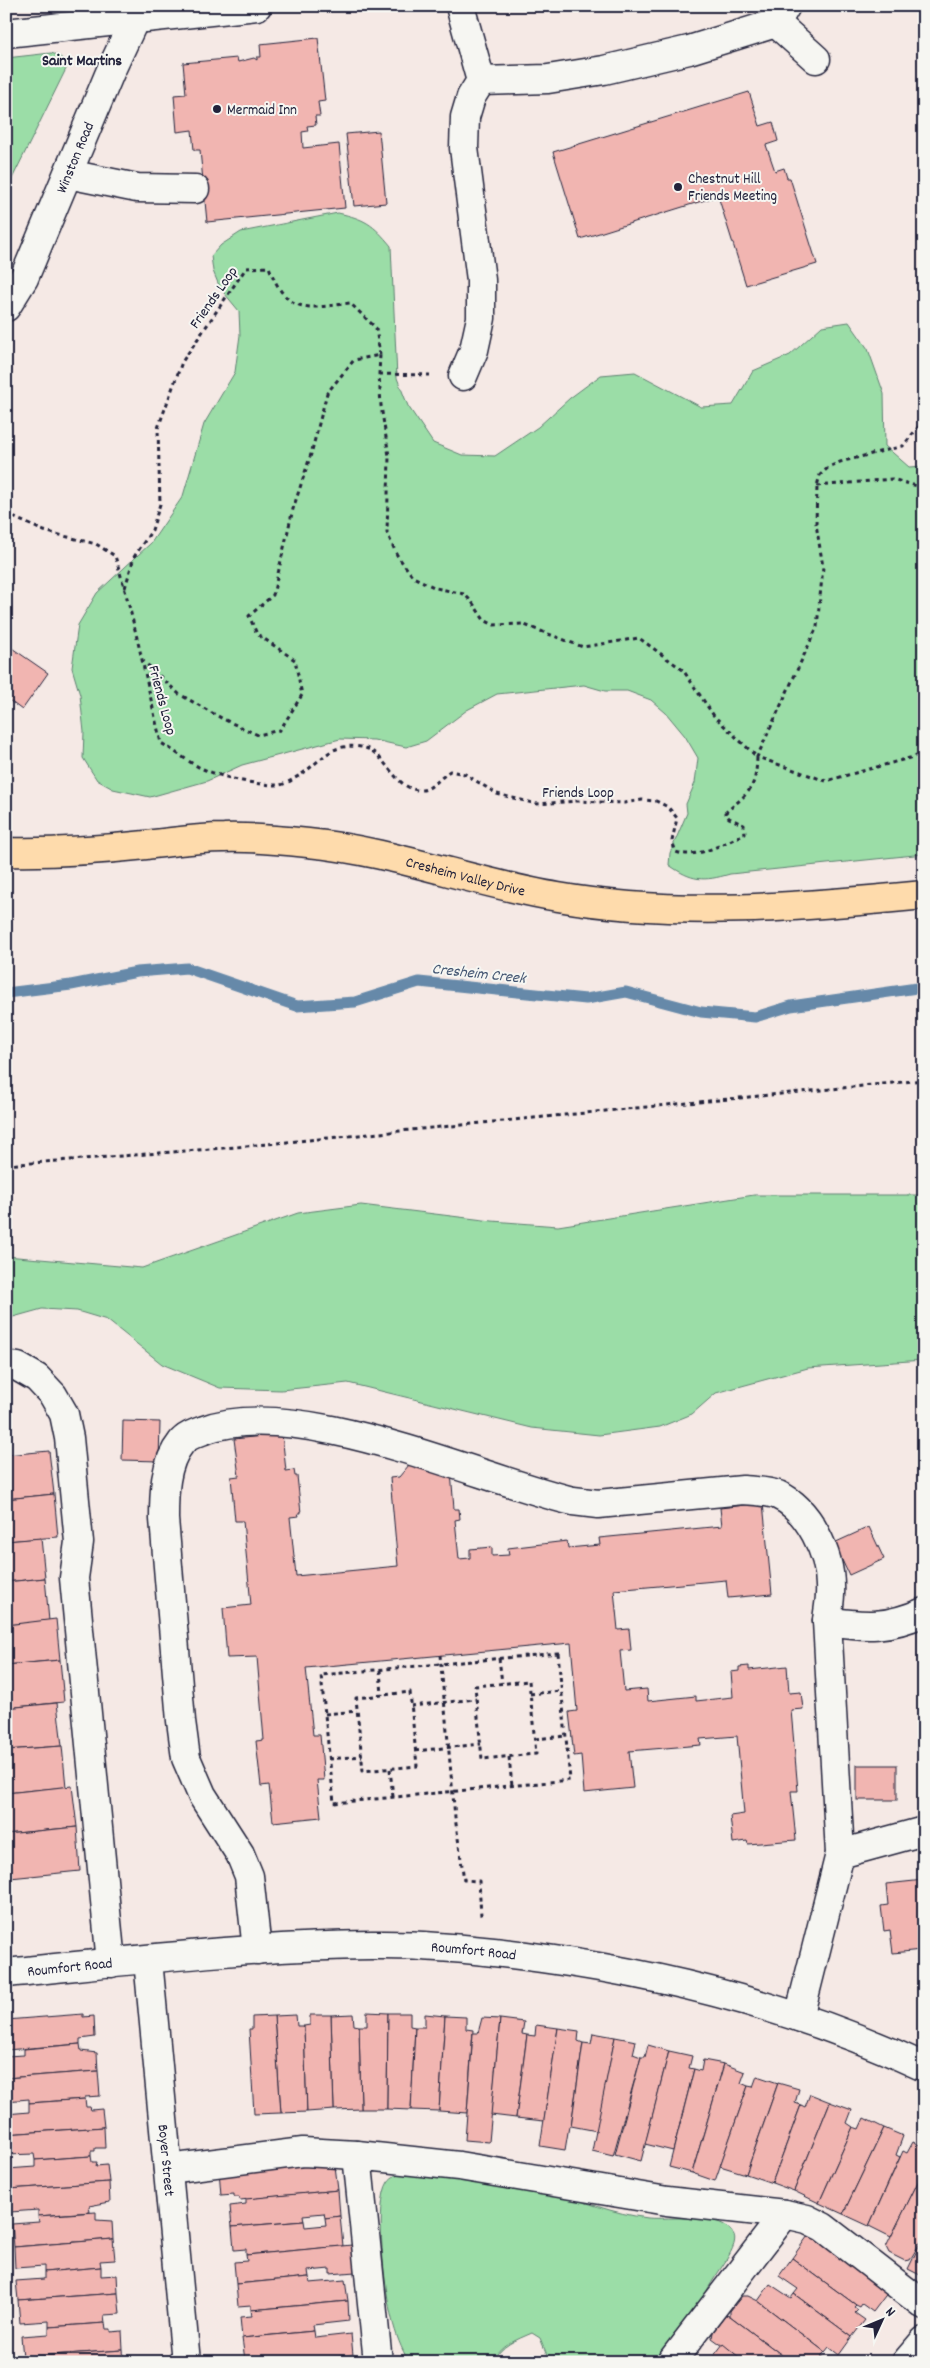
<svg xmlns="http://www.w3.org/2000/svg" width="930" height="2368" font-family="Dekko,sans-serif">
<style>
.green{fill:#9bdda7;stroke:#5e8071}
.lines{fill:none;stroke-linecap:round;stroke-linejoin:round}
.stream{stroke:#6689a9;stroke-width:11}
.building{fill:#f1b5b1;stroke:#22223b}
.minor-casing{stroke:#22223b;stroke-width:31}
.major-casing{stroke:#22223b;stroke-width:31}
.path{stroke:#22223b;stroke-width:3;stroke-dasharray:4 4;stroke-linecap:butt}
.minor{stroke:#f6f6f2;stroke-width:28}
.major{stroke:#fedbac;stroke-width:28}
.poi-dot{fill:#22223b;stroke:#f6f6f2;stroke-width:2}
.labels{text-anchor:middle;stroke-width:4;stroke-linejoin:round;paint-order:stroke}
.poi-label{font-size:15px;fill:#22223b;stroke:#f6f6f2;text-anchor:start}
.street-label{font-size:15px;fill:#22223b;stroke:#f6f6f2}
.neighbourhood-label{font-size:16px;font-weight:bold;fill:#22223b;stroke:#f6f6f2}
.water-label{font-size:16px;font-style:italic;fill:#445672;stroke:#f6f6f2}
</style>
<rect width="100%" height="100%" fill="#f5e9e5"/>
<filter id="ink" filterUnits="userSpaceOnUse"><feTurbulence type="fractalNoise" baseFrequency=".02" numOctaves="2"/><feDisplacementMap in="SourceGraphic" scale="10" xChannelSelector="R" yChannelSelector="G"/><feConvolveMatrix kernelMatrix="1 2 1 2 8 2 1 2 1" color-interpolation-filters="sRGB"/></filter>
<g filter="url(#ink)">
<g class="green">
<path d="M51 53C61 56 65 59 66 69L6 191V58Z"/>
<path d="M338 213C365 219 373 224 391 246L397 378 408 406 433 443 462 455 495 456 538 427 570 398 601 375 635 372 701 407 733 405 753 371 790 355 822 326 849 322 868 349 884 394 885 446 909 467 924 466V854L730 874C703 882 692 881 669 865L670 853 687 813 686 804 695 783 698 758 685 736 666 713 651 700 627 691H605L584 685 497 694 467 710 426 741 406 747 374 740 340 739 242 765 207 781 150 797 113 789 97 780 83 758 84 732 80 695 72 668 78 625 97 593 151 543 183 496 204 424 235 372 240 335 239 311 220 288 213 271 211 256 221 245 241 232Z"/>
<path d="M754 1195H924V1360L808 1368 716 1393 692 1414 660 1427 599 1435 532 1428 348 1383 281 1390 220 1388 162 1364 107 1320 77 1311 42 1309 6 1319V1256L142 1268 298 1213 361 1205 492 1221 558 1226Z"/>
<path d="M405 2172C437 2177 470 2181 503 2185 518 2187 534 2188 548 2191 582 2200 613 2214 648 2218 668 2220 724 2211 734 2235 740 2249 709 2280 704 2298L654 2362H550L540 2338 532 2333C516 2340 501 2345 493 2362H409C401 2348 396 2335 392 2319 385 2293 374 2203 388 2182 392 2176 398 2174 405 2172Z"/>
</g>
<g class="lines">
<path class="stream" d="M6 993 71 985 137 972 187 968 297 1006 355 1002 419 982 586 999 626 992 701 1012 755 1017 791 1006 924 987"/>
</g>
<g class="building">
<path d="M318 38 325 101 318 102 320 116H315L316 125 307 126 308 131 302 132 303 148 339 144 345 208 207 222 200 150H194L192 130 177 132 174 95 186 94 183 63 237 58 238 62 254 58 257 60V57H261L260 44Z"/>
<path d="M749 92 760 126 773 122 778 141 766 145 775 171 784 168 787 178H790L817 264 746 285 718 196 580 239 553 152Z"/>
<path d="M379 131 386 203 354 206 346 134Z"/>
<path d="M6 644 48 673 22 710 6 698Z"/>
<path d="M123 1421 160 1422 159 1461 122 1460Z"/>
<path d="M282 1434 286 1471 294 1470 295 1476H297L301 1513H298L299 1516 290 1517 296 1576 398 1566 390 1478 399 1477 409 1465 428 1463 451 1472 454 1509H459L460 1519 455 1520 459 1559 470 1558V1549L492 1547V1556L509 1555 508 1548 567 1541 568 1548 600 1545 599 1538 722 1526 720 1508 763 1503 772 1594 728 1598 726 1580 614 1590 618 1630 629 1629 631 1650 620 1651 624 1691 647 1689 648 1701 696 1696V1701L733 1697 731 1672 739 1671V1667L749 1666V1670L787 1666 789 1693 801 1692 803 1709 791 1710 798 1791H791L796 1840 748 1844 747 1841 733 1843 730 1816 744 1814 737 1736 700 1739 701 1745 629 1751 633 1788 584 1793 581 1755 574 1756 569 1712 577 1711 571 1643 306 1668 313 1735H320L324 1780H317L321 1817 273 1822 269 1785 261 1786 256 1741 264 1740 257 1657 227 1658 223 1608 251 1605 243 1521H235L231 1477 239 1476 234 1439Z"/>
<path d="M49 1451 54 1494 6 1499V1455Z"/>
<path d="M54 1494 58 1537 6 1541V1499Z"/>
<path d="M869 1527 884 1559 849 1575 834 1543Z"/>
<path d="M41 1538 45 1578 6 1582V1541Z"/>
<path d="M45 1578 49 1621 6 1625V1582Z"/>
<path d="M56 1619 60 1660 6 1665V1625Z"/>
<path d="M60 1660 64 1702 6 1708V1665Z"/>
<path d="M57 1703 62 1746 6 1750V1708Z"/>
<path d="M62 1746 66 1787 6 1793V1750Z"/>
<rect x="857" y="1765" width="40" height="35"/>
<path d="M72 1786 77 1827 6 1834V1793Z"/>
<path d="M77 1827 80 1871 10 1878 6 1834Z"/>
<path d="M924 1880V1967H923L921 1950 893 1953 890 1930 884 1931 881 1906 888 1905 886 1884Z"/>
<path d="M367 2012 388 2013 387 2109H361L359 2026H367Z"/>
<path d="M388 2013H410V2026L415 2027 411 2110 387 2109Z"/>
<path d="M83 2014V2017L94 2016 95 2037 80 2039V2044L6 2050V2020Z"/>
<path d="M353 2014 354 2025 359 2026 361 2109 334 2110 331 2015Z"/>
<path d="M425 2014 445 2016 439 2111 411 2110 415 2027H425Z"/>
<path d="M296 2015 297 2026H304L307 2112 281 2113 274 2016Z"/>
<path d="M310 2015H331L334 2110 307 2112 304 2026 310 2025Z"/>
<path d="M274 2016 281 2113 254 2114 249 2029H252V2017Z"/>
<path d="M445 2016 466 2017V2029L473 2030 467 2113 439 2111Z"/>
<path d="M482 2018 500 2019 489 2142 465 2140 473 2033H478Z"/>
<path d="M500 2019 524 2022 522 2034 527 2035 516 2118 491 2115Z"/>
<path d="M536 2025 558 2028 544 2121 516 2118 527 2035 535 2036Z"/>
<path d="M558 2028 579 2031 578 2041 583 2043 571 2126H569L565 2150 540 2146Z"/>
<path d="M593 2033 615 2037 597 2131 571 2126 583 2043 591 2044Z"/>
<path d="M615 2037 636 2041 633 2054 641 2057 613 2156 592 2151Z"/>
<path d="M80 2044 81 2051 97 2053 98 2071 6 2078V2056L24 2055V2049Z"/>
<path d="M648 2045 669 2051 641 2161 615 2154 641 2057H645Z"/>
<path d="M669 2051 692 2056 689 2068 694 2069 673 2151 645 2144Z"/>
<path d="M703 2060 724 2064 692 2173 669 2167 694 2069 701 2071Z"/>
<path d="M724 2064 745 2072 741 2083 748 2086 715 2181 692 2173Z"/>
<path d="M98 2071 100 2096 85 2097V2099L29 2103V2099L6 2101V2078Z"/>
<path d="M757 2076 778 2083 746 2174 720 2166 748 2086 753 2087Z"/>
<path d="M778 2083 799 2089 795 2103 801 2105 772 2183 746 2174Z"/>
<path d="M810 2094 830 2102 794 2191 772 2183 801 2105 805 2107Z"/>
<path d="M85 2099 86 2107H90L91 2110 102 2109 104 2127 6 2134V2114L29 2112V2103Z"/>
<path d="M830 2102 852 2110 847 2123 853 2127 819 2203 794 2191Z"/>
<path d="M864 2118 884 2128 843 2214 819 2203 853 2127 859 2129Z"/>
<path d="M104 2127 105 2148H95V2151H91V2156L35 2160 34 2154 6 2155V2134Z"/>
<path d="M884 2128 903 2136 896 2155 900 2157 869 2226 843 2214Z"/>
<path d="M913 2142 924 2147V2170L891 2237 869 2226 903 2151 907 2153Z"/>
<path d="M91 2156 92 2162H97L96 2166 107 2165 109 2182 9 2189 7 2169 35 2167V2160Z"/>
<path d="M324 2160 325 2167 335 2166 338 2190 240 2200 239 2197H234V2194L221 2195 219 2170Z"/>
<path d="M924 2170V2236L910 2260 905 2261 889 2253 886 2247Z"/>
<path d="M109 2182 110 2202 89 2206 90 2212 38 2216V2210L10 2212 9 2189Z"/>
<path d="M338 2190 340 2216 325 2218 324 2213 303 2215 304 2221 232 2227 230 2206 246 2204V2199Z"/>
<path d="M96 2212V2220L112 2221 113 2239 14 2247 12 2224 39 2222 38 2216Z"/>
<path d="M340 2216 343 2246 246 2255V2249L234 2250 232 2227 304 2221 305 2227 326 2225 325 2218Z"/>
<path d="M810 2233 888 2292 873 2312 862 2304 860 2307 856 2305 792 2258Z"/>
<path d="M924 2236V2277L908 2269Z"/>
<path d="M113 2239 115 2260 100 2261 101 2267 44 2272V2266L15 2268 14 2247Z"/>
<path d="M352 2245 355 2272 330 2274V2269L308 2271 309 2277 236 2284 234 2262 247 2261 246 2255Z"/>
<path d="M792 2258 856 2305 854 2307 858 2310 855 2313 865 2320 852 2337 794 2294 798 2289 779 2276Z"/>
<path d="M101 2267V2276L117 2275 118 2293 18 2300 16 2281 44 2279V2272Z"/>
<path d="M309 2277 310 2283 345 2280 348 2301 251 2310V2305L238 2306 236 2284Z"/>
<path d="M770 2284 791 2298 794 2294 852 2337 839 2355 829 2347 825 2352 758 2301Z"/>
<path d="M118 2293 120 2314 104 2315 105 2323 49 2327V2321L20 2323 18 2300Z"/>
<path d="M742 2296H748L758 2301 825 2352 821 2356 829 2362H791L730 2316V2311Z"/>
<path d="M348 2301 349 2321 313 2325 314 2331 242 2338 240 2317 252 2316 251 2310Z"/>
<path d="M726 2315 730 2316 791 2362H745L712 2338 713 2332Z"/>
<path d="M105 2323 106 2329H111V2332L122 2331 123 2350 23 2357 21 2336 49 2334V2327Z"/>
<path d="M314 2331 315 2338 351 2334 353 2355 283 2362 245 2360 242 2338Z"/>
<path d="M723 2344 745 2362H709Z"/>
<path d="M123 2350 124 2362H24L23 2357Z"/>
<path d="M353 2355 354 2362H283Z"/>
</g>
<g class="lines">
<g class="minor-casing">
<g id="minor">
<path d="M460 6 481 81 471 97 465 117 464 148 481 280V318L474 350 463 376"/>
<path d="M776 23 816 59"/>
<path d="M6 33 257 6"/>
<path d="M481 81 548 79 604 70 689 50 776 23 786 6"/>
<path d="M68 174 137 188 195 189"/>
<path id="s1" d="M6 307 24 278 111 70 141 6"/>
<path d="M6 1365 18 1367 37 1378 53 1395 64 1414 69 1438 79 1542 74 1578 111 1963"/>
<path d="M827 1621C866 1627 888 1628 924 1612"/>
<path d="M840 1854 924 1831"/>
<path d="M257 1950 249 1876 240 1854 202 1795 186 1758 181 1721 164 1519C164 1494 164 1464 181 1443 186 1436 196 1433 204 1430 298 1395 476 1478 573 1501L598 1504 743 1490C755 1491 767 1491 778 1495 809 1509 830 1554 830 1586 831 1598 828 1610 827 1621L840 1854 799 2017"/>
<path id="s2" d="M148 1960 186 2362"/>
<path id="s3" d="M6 1973C128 1961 250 1946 372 1945 429 1944 485 1950 541 1958 673 1976 802 2010 924 2067"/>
<path d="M168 2169 303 2152 357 2155"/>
<path d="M378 2362 357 2155 459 2166 667 2201 785 2214 807 2219 823 2227 924 2305"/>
<path d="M671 2362 785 2214"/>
<path d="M906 2362 924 2341"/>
</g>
</g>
<g class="major-casing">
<g id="major">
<path id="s4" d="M6 852C52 853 100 850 146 845 172 842 198 838 224 838 252 837 280 840 308 843 393 851 473 883 558 897 679 918 802 907 924 895"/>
</g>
</g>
<g class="path">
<path d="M379 374 430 375"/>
<path d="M924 420 903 446 840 462 829 467 820 475 817 486 816 524 823 567 817 627 757 757 826 781 924 754"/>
<path d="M817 486 892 479 924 488"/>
<path d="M13 517 44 531 96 544 115 556C134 617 146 680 161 743 175 751 189 763 203 769 224 778 255 785 278 785 283 785 291 781 295 778 321 764 327 742 361 747 386 750 394 792 422 790 431 790 442 776 450 771L465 774 497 794 537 804 577 801 624 803 642 800 656 801 668 807 677 818 672 841 676 852C698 860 725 842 745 834L744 825 729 818 725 813C749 792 756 790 757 757L714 716 683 670 639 638 583 647 522 624 494 625 484 620 472 602 464 594 436 588 413 577 397 555 387 533 389 456 381 406 379 374 380 355 354 360 327 393 311 454 293 509 273 595 249 616 257 634 295 660 302 695 280 730 258 735 223 719 179 694 140 658"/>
<path d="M125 588 134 557 152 530 160 504 158 428 182 362 246 268 269 267C287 315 306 309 350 303L376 328 380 355"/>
<path d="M6 1165 236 1147 924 1080"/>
<path d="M558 1653 570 1780 334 1803 321 1675Z"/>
<path d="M440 1655 455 1817 464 1880 479 1881 481 1916"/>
<path d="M499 1658 502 1683"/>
<path d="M380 1670 382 1695"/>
<path d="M529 1681 536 1754 482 1759 475 1686Z"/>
<path d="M410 1692 417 1766 363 1771 356 1698Z"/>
<path d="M530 1694 561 1691"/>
<path d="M411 1706 476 1699"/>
<path d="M325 1714 357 1711"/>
<path d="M535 1739 566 1736"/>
<path d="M415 1751 481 1744"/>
<path d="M509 1757 512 1786"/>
<path d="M329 1759 362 1756"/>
<path d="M390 1769 393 1797"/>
</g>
<use href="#minor" class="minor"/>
<use href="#major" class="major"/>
</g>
</g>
<g class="poi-dot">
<circle cx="217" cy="109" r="5"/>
<circle cx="678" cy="187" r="5"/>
</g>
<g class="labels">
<g class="poi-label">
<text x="227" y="114">Mermaid Inn</text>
<text x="688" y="183">Chestnut Hill<tspan x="688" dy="17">Friends Meeting</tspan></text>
</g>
<g class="street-label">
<text dy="5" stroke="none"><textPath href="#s1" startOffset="165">Winston Road</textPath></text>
<text transform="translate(213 297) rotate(-55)" y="5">Friends Loop</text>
<text transform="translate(163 700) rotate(75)" y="5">Friends Loop</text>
<text x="578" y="797">Friends Loop</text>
<text dy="5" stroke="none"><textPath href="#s4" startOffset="464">Cresheim Valley Drive</textPath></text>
<text dy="5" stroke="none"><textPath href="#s3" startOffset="469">Roumfort Road</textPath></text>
<text dy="5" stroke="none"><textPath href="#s3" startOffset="64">Roumfort Road</textPath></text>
<text dy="5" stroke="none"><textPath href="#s2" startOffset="201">Boyer Street</textPath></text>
</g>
<g class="neighbourhood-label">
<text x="82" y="65">Saint Martins</text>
</g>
<g class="water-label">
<text transform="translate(479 972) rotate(6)" y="6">Cresheim Creek</text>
</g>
</g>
<rect width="930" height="2368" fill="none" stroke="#f6f6f2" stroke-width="25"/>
<rect x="12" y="12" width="905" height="2343" fill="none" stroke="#22223b" stroke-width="2" filter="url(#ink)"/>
<g transform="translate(882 2320) rotate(46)" stroke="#f6f6f2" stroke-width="4" paint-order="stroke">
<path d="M0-4L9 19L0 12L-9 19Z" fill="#22223b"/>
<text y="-8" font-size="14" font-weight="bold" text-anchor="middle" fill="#22223b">N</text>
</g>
</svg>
